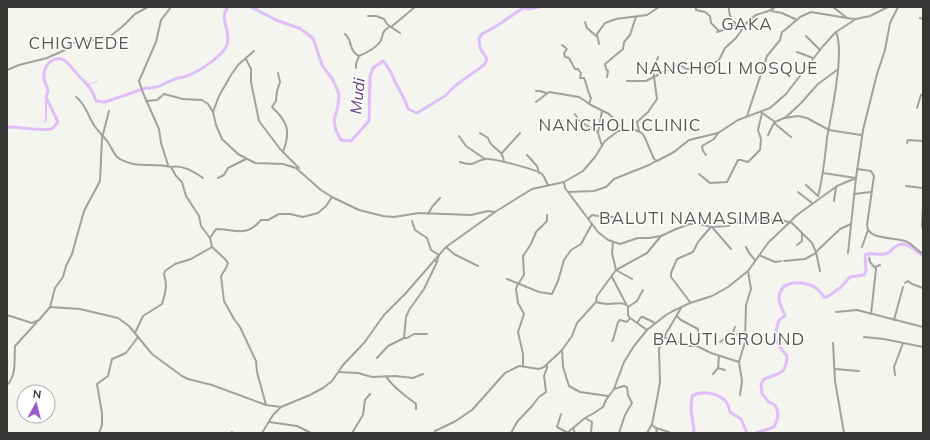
<svg xmlns="http://www.w3.org/2000/svg" width="930" height="440" font-family="Mulish,sans-serif">
<style>
.lines{fill:none;stroke-linecap:round;stroke-linejoin:round}
.stream{stroke:#debff9;stroke-width:1}
.canal{stroke:#debff9;stroke-width:2}
.river{stroke:#debff9;stroke-width:3}
.minor{stroke:#a2a0a3;stroke-width:2}
.labels{text-anchor:middle;stroke-width:3;stroke-linejoin:round;paint-order:stroke}
.water-label{font-size:16px;font-style:italic;fill:#623a80;stroke:#fff}
.quarter-label{font-size:17px;letter-spacing:1px;fill:#585853;stroke:#fff}
</style>
<rect width="100%" height="100%" fill="#f4f5ef"/>
<g class="lines">
<path class="stream" d="M86 83 90 84 97 81"/>
<path class="canal" d="M45 122 46 118V97"/>
<g class="river">
<path d="M251 7 276 20 299 28 313 38 322 65 333 80 339 94 338 106 334 120 336 131 341 140 351 141 369 121 370 76 373 68 383 61C391 69 393 79 399 89 402 95 406 101 408 109L417 113 445 96 456 85 484 65 487 59 480 48 479 38 482 34 495 27 523 8 529 9 539 7"/>
<path d="M7 127C22 127 37 131 52 129L58 122 46 97 48 91C48 87 45 83 44 79 43 73 45 66 50 62 63 51 71 68 79 76 88 86 91 86 96 101L105 102 146 88C158 89 164 83 175 79 179 77 183 78 187 76 198 72 223 56 227 45 232 31 218 19 228 7"/>
<path d="M693 433 694 430 691 410 692 396C702 390 720 393 727 403 729 406 729 409 730 412L741 419 747 433"/>
<path d="M756 433 774 427C778 418 780 414 775 405L769 402 762 394 761 384 764 379C779 373 786 375 787 356 775 342 773 338 779 320L785 316C784 311 779 304 779 299 779 281 798 281 810 285 816 287 821 292 824 297H827L840 288 850 277 864 275 866 271 865 255C871 252 877 255 884 254 889 254 891 250 895 247 904 239 916 251 923 256"/>
</g>
<g class="minor">
<path d="M696 7V10L705 12 710 16 711 23 719 31"/>
<path d="M729 7C728 15 733 25 742 26 748 24 750 18 756 15 763 12 768 13 775 7"/>
<path d="M833 7 847 18 855 19"/>
<path d="M771 11 782 13 797 20"/>
<path d="M368 16H376L384 19 387 24 391 27 415 7"/>
<path d="M920 18 923 19"/>
<path d="M585 22 587 28 596 36"/>
<path d="M391 27 400 33"/>
<path d="M717 32 737 25"/>
<path d="M345 34C353 41 348 50 359 56"/>
<path d="M806 36 820 50"/>
<path d="M599 44 597 34 605 23 616 19 647 15 659 7"/>
<path d="M562 45 567 49 564 53 565 57 569 58 575 69H578L581 73 580 78H584C587 84 587 91 591 98L589 104"/>
<path d="M797 52 813 58"/>
<path d="M246 59 251 69V82L259 121 280 149 299 168"/>
<path d="M356 68V64L359 56C366 53 375 49 380 42 384 35 381 32 389 27"/>
<path d="M7 70 19 65 47 58 65 50 72 43 108 38 122 27 135 14 148 7"/>
<path d="M278 73 280 82 277 91 276 101 272 107C288 122 291 131 283 152"/>
<path d="M607 77 608 71 606 69 605 64 623 49 624 42 630 35 636 17"/>
<path d="M627 81H646L675 66 680 65 686 69H705L719 60 725 48 736 38 746 24"/>
<path d="M536 91H540L546 93"/>
<path d="M76 97C85 103 88 116 94 125 98 132 105 137 109 144 113 150 114 156 120 159 136 169 154 162 171 167L176 176 182 182 186 196 199 216 201 226 210 238 212 247 225 259 228 263 226 268 221 276 224 301 234 319 240 327 256 361 257 372 266 405"/>
<path d="M146 101 157 100 164 94 183 99 202 100 208 104 213 112 216 125 222 139 238 154 255 163 283 164 296 168 321 190 332 197 359 210 383 216 394 217 419 213 471 215 488 211 495 212"/>
<path d="M536 102 549 92 579 97 591 105 609 114 625 130"/>
<path d="M917 108 921 95 923 94"/>
<path d="M213 112 219 96 231 75 238 65 254 51"/>
<path d="M761 112 775 122 784 118 798 116 807 118 829 130 861 135"/>
<path d="M575 114 579 121 598 132"/>
<path d="M747 116 767 56 780 40 782 32 785 30 800 17 811 12 847 18"/>
<path d="M785 118 801 103 818 84 837 70"/>
<path d="M774 123 791 137"/>
<path d="M639 131 637 122 648 112 657 99 653 70 658 57"/>
<path d="M480 133 488 138C491 150 503 148 504 162"/>
<path d="M768 135 774 123"/>
<path d="M459 136 466 146 485 159"/>
<path d="M907 143 908 140 923 141"/>
<path d="M602 146 598 133 602 111"/>
<path d="M502 153 520 133"/>
<path d="M527 155 537 166 539 173"/>
<path d="M706 155 703 151 702 146 714 139 718 133"/>
<path d="M460 162C477 168 475 159 487 159 496 159 535 169 542 174 545 177 546 182 548 185"/>
<path d="M168 165 161 143 159 129 143 93 139 81 156 42 161 20 171 7"/>
<path d="M171 167C183 165 193 171 203 178"/>
<path d="M857 169 871 171 874 176 867 225C867 240 894 237 905 241 911 243 917 250 923 254"/>
<path d="M823 173 856 178 848 253"/>
<path d="M699 174 710 183 727 182 738 160H741L748 162 760 150 761 139 758 130 762 113"/>
<path d="M218 178 224 175 228 168 246 159"/>
<path d="M564 182 565 188 598 232 608 240 620 244 638 238H649L661 236 676 229 690 224H699L712 227 728 226 733 223H745L753 220 767 221 775 219 785 221 792 223 812 243 816 252 820 271"/>
<path d="M806 185 818 196"/>
<path d="M906 186 923 188"/>
<path d="M568 192 594 191 606 187 614 179 649 165 656 161"/>
<path d="M798 192 812 203"/>
<path d="M854 194 871 192"/>
<path d="M818 196C823 177 825 158 827 138 831 115 845 52 836 32"/>
<path d="M834 201 836 187"/>
<path d="M923 204 922 226 923 229"/>
<path d="M428 214 432 207 440 198"/>
<path d="M589 218 592 215 604 217H615"/>
<path d="M412 221 415 230 427 238 431 250 439 255 437 262"/>
<path d="M712 227 731 249"/>
<path d="M210 238 216 229C235 229 246 238 261 220H268L279 214H290L303 217 318 213 326 206 332 197"/>
<path d="M613 242 612 253 616 270 632 279"/>
<path d="M797 245 802 241V233"/>
<path d="M446 247 454 254 478 266"/>
<path d="M746 247 749 253 755 260"/>
<path d="M862 247 868 230"/>
<path d="M816 252 840 229 851 224"/>
<path d="M759 255 775 262 781 261"/>
<path d="M869 258 870 262 876 269 871 314"/>
<path d="M784 261 805 259 816 253"/>
<path d="M875 267 880 265"/>
<path d="M612 277 626 304"/>
<path d="M507 279 539 292 552 294 558 281 564 260 571 250 581 244 592 224"/>
<path d="M905 283 908 281 912 284 923 288"/>
<path d="M596 302 597 296 616 270 647 253 661 236"/>
<path d="M690 302 671 277V273L677 259 693 252 698 242 710 228"/>
<path d="M50 307 55 288 63 277 66 266 72 254 84 211 100 181 102 138 109 111"/>
<path d="M628 307 637 301 643 290"/>
<path d="M836 312 857 310 923 327"/>
<path d="M7 315 32 323 39 320 50 307 80 309 118 318 129 326 152 354 182 376 188 379 212 385 266 405 281 407"/>
<path d="M677 316 681 320 698 329V334"/>
<path d="M894 320 903 287"/>
<path d="M637 323 641 317H643L655 323"/>
<path d="M733 332 735 334 746 335"/>
<path d="M135 333 143 316 162 304C165 294 168 285 164 275L165 271 175 264 191 259 212 247"/>
<path d="M664 337 688 346H697L711 353 739 362"/>
<path d="M864 337 884 339 923 347"/>
<path d="M404 338H407L414 334H427"/>
<path d="M612 341 613 340 618 322 620 320 627 322 630 318"/>
<path d="M720 342 733 332 735 327"/>
<path d="M833 343 835 381 844 433"/>
<path d="M562 350 563 367 569 386 580 392 608 396"/>
<path d="M377 358 388 346 404 338 406 317 409 310 424 289 437 262 434 260"/>
<path d="M523 366V354L518 332 524 314 518 303 516 289 517 286 524 275 523 256 531 244 536 232 547 221V215"/>
<path d="M718 368 725 370"/>
<path d="M835 369 859 371"/>
<path d="M339 372 358 373 372 377 395 376 413 378 423 374"/>
<path d="M713 374 718 368 719 356"/>
<path d="M895 375 894 367 903 343"/>
<path d="M386 376C392 387 406 396 416 404V409"/>
<path d="M7 385C17 375 14 359 15 346L37 322"/>
<path d="M614 389 624 386 627 387 628 395 632 403 625 415 619 433"/>
<path d="M740 395 742 381 739 362 745 342 746 305 751 289 748 271"/>
<path d="M561 414 557 427 568 433"/>
<path d="M585 418 592 422 591 432 592 433"/>
<path d="M269 422 297 426 311 433"/>
<path d="M652 425 656 428 657 433"/>
<path d="M573 428 575 433"/>
<path d="M656 428 669 432"/>
<path d="M435 431 454 422 472 410 505 373 519 366 539 369 544 367 562 350 572 336 577 323 596 302C600 303 605 304 609 304 616 304 621 301 628 306V315L630 318 647 330"/>
<path d="M99 433 102 425V413L97 384 108 376 112 359 126 353 138 337"/>
<path d="M231 433 232 432"/>
<path d="M262 433 273 415 281 407 310 395 323 388 332 381 343 365 364 343 384 315 405 294 446 247 495 212 532 189 564 182 583 171 595 157 605 141 618 131 635 130 642 133 645 138 654 159 657 161 674 152 689 140 718 133 738 120 770 108 786 94 823 46 836 32 856 19 870 16 888 7"/>
<path d="M352 433 363 415 365 400 370 394"/>
<path d="M511 433 517 422 532 406 539 397 546 392 544 376 547 368V364"/>
<path d="M567 433 585 418 594 413 603 407 606 400 614 389 624 362 634 346 647 330 666 315 673 311 690 303 712 296 728 287 748 271 768 243 797 215 837 186 856 178 863 130 877 74 885 50 890 23 898 7"/>
<path d="M647 433 652 424 657 399 660 382 659 349 664 337 681 308"/>
</g>
</g>
<g class="labels">
<g class="water-label">
<text transform="translate(357 96) rotate(-84)" y="6">Mudi</text>
</g>
<g class="quarter-label">
<text x="747" y="30">GAKA</text>
<text x="79" y="49">CHIGWEDE</text>
<text x="727" y="74">NANCHOLI MOSQUE</text>
<text x="620" y="131">NANCHOLI CLINIC</text>
<text x="692" y="224">BALUTI NAMASIMBA</text>
<text x="729" y="345">BALUTI GROUND</text>
</g>
</g>
<rect width="930" height="440" fill="none" stroke="#363634" stroke-width="16"/>
<g transform="translate(36 404) rotate(7)"><circle r="19" fill="#ffffff" stroke="#afafae"/>
<path d="M0-3L7 15L0 10L-7 15Z" fill="#9d59ce"/>
<text y="-6" font-size="11" font-weight="bold" text-anchor="middle" fill="#363634">N</text>
</g>
</svg>
